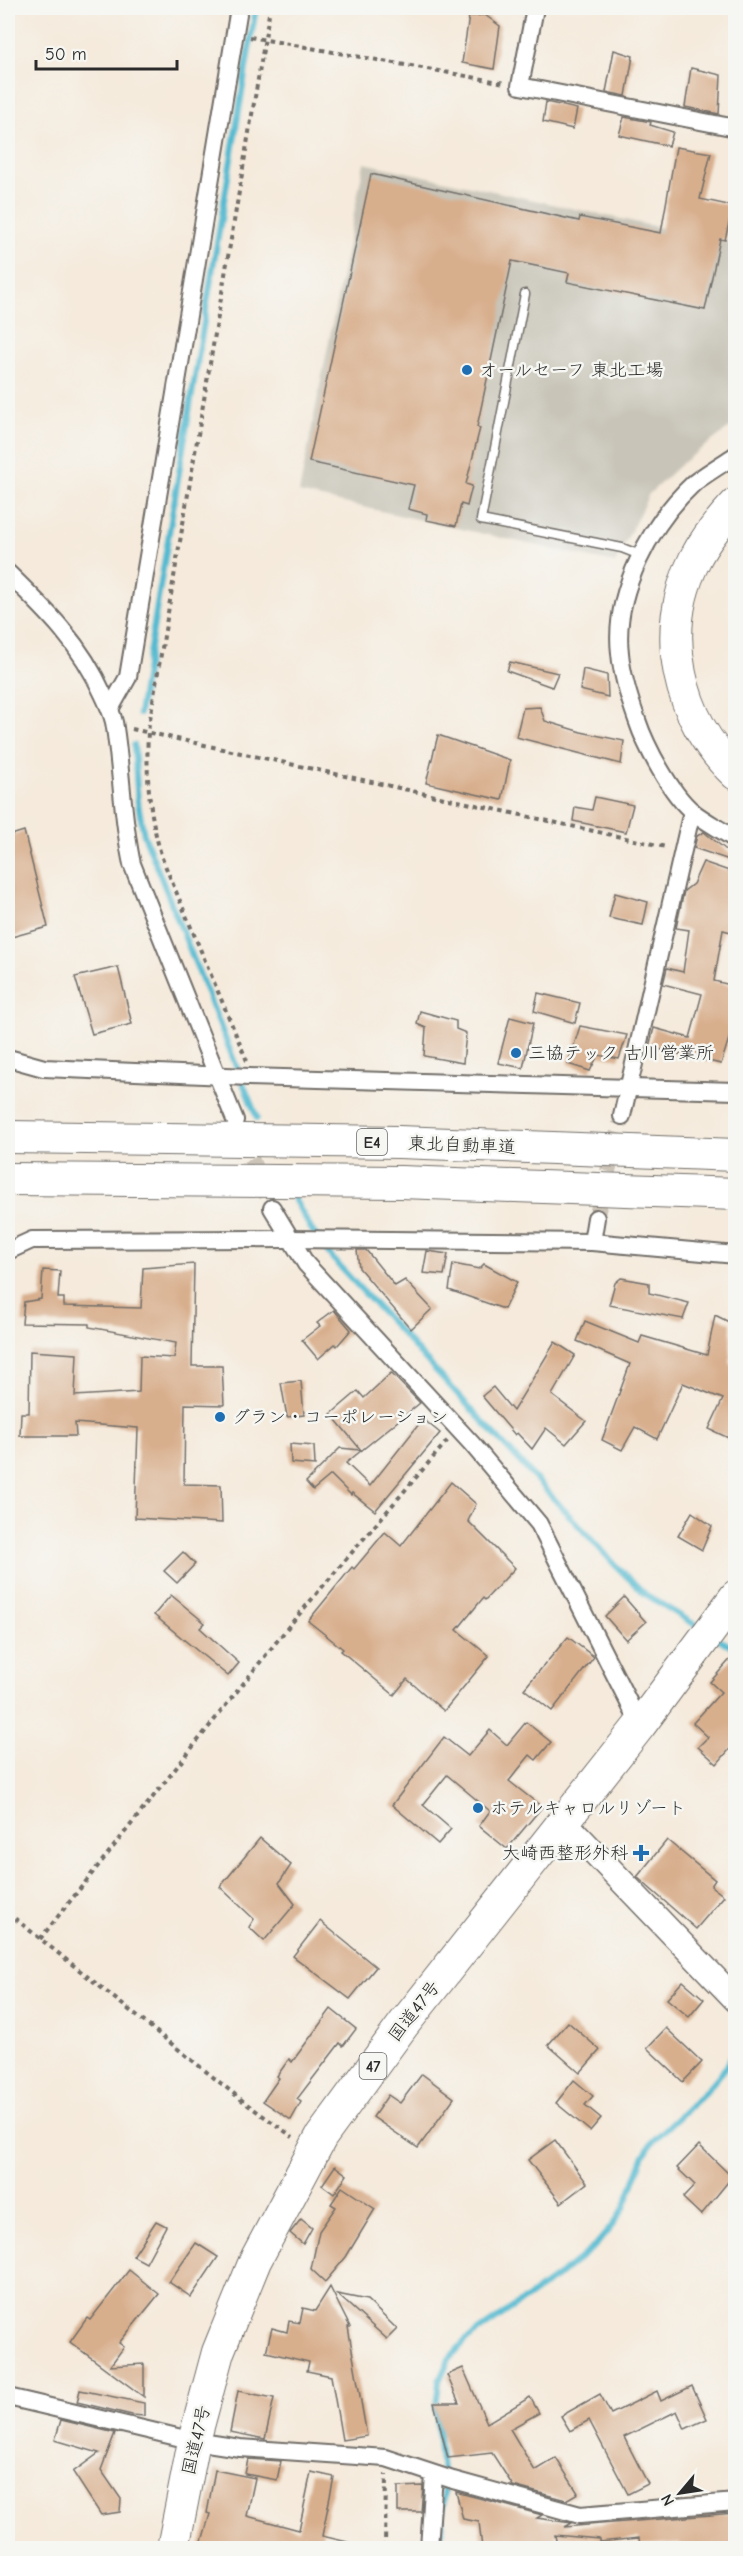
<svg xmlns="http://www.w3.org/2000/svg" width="743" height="2556" font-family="'Comic Neue','Klee One',sans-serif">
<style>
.industrial{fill:#c8c4b8}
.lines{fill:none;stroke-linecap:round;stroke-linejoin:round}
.stream{stroke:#53bad0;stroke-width:6}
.building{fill:#d8af8d}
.street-tunnel{stroke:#cdc4b8;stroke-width:16;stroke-dasharray:16 8;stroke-linecap:butt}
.lane-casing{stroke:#726e69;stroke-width:11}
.street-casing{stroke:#726e69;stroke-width:20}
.secondary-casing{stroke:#726e69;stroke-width:27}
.highway-casing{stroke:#726e69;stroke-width:34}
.path{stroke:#726e69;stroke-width:4;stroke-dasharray:4.5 4.5;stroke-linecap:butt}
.lane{stroke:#fff;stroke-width:8}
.street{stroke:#fff;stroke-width:16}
.secondary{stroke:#fff;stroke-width:24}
.highway{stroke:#fff;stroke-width:32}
.poi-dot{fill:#1f6fb2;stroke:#f6f6f2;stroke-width:2}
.labels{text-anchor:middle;stroke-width:5;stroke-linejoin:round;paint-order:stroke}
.shield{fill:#f6f6f2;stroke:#686867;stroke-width:1.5}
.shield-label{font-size:16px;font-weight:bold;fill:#2b2b2b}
.poi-label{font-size:18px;fill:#2b2b2b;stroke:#f6f6f2;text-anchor:start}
.street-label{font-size:18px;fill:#2b2b2b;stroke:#f6f6f2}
</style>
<rect width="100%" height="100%" fill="#f6f6f2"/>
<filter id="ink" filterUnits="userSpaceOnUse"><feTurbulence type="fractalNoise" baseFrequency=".0167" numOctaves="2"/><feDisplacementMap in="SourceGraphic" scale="12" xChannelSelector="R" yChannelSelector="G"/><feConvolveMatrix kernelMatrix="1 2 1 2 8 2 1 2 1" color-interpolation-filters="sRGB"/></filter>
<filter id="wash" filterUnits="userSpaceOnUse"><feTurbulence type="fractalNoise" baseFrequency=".008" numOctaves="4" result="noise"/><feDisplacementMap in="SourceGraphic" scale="24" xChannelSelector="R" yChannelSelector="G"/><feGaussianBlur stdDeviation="1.35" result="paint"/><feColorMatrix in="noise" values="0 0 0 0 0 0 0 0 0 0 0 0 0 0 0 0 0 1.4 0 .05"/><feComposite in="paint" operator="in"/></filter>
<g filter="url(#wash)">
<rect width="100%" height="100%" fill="#f5eadb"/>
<path class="industrial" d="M364 163 735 244V424L682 463 649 494 615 563 299 493Z"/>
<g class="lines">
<g class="stream">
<path d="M139 714 256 8"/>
<path d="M134 745 138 803 144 835 257 1118"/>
<path d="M292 1195 311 1229 333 1259 614 1564 645 1594 702 1629"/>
<path d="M716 1637 736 1650"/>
<path d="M440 2548 444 2494 436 2407 439 2381 449 2359 466 2340 561 2274 596 2245 615 2222 624 2208 644 2155 653 2141 705 2092 723 2071 736 2051"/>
</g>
</g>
<g id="blocks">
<g class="building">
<path d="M485 15 500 26 494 69 462 63 469 16Z"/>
<path d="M614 50 633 56 626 96 606 92Z"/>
<path d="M691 68 721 75 719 114 685 107Z"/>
<path d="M546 102 577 109 573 129 543 122Z"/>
<path d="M624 117 651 122 650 125 673 132 669 146 619 135Z"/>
<path d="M676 147 711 153 700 199 733 206 725 240 720 239 705 310 567 282 569 273 512 261 477 427 480 428 466 484 472 486 467 506 461 504 456 526 426 520 427 514 408 509 414 485 309 462 371 174 579 221 580 217 661 233Z"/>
<path d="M510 662 558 673 552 687 507 671Z"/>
<path d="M583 669 607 675 608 697 580 690Z"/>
<path d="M540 707 545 721 581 732 624 741 621 764 516 737 523 708Z"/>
<path d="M438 735 510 760 502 800 426 783Z"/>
<path d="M595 797 633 805 626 832 573 821 575 807 592 810Z"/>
<path d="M24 831 48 927 8 938V836Z"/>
<path d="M704 832 735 857V862L694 848 697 836Z"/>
<path d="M703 862 735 873V933L723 930 714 981 735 986V1034L731 1032 721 1064 649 1047 654 1028 690 1038 702 994 663 984 667 968 683 972 689 930 676 928 684 891 693 884Z"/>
<path d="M615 893 648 902 643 925 609 918Z"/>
<path d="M118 967 132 1024 92 1034 75 977Z"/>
<path d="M538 993 580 1003 575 1023 534 1011Z"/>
<path d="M420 1011 456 1021V1029L466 1033 463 1063 424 1056 426 1028 417 1024Z"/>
<path d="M510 1017 533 1023 523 1068 498 1063Z"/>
<path d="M580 1026 627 1035 619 1059 598 1055 590 1071 568 1064Z"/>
<path d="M357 1250H366L395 1286 405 1280 432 1309 411 1329 359 1268Z"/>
<path d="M427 1251 448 1254 444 1275 423 1273Z"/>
<path d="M194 1264 192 1366H222L224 1405 185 1404 184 1484 221 1485 222 1523 135 1518 138 1428 75 1423 76 1436H20L21 1413H29L30 1351 77 1354 75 1396 139 1392 140 1356 174 1358 176 1343 89 1327V1324L22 1323 24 1302 41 1299 43 1270 60 1271 58 1298H64V1306L141 1308 143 1268Z"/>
<path d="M453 1264 479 1269 484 1264 517 1282 504 1309 449 1290Z"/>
<path d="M621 1278 649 1283V1293L689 1303 683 1319 609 1305 615 1283Z"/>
<path d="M334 1310 351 1330 337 1346 335 1344 318 1359 302 1340 320 1326 317 1323Z"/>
<path d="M715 1315 731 1323 730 1364 735 1366V1441L709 1429 723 1399 683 1383 657 1439 635 1427 622 1450 602 1440 630 1364 577 1341 585 1321 639 1343 642 1336 707 1355Z"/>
<path d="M555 1342 575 1355 552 1395 586 1421 566 1444 546 1428 532 1449 517 1433 515 1435 482 1396 493 1387 513 1411Z"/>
<path d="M391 1373 420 1403 346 1463 370 1486 423 1419 440 1433 375 1511 352 1493 351 1495 331 1475 313 1490 306 1482 340 1448 361 1450 331 1414 358 1391 364 1398Z"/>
<path d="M301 1381 304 1415 287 1417 281 1383Z"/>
<path d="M290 1444 314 1446 315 1465 291 1463Z"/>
<path d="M451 1482 476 1504 468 1521 515 1568 485 1600 483 1598 457 1630 489 1656 444 1711 407 1679 394 1695 341 1651 343 1649 308 1621 352 1567 354 1569 385 1532 401 1546Z"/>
<path d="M692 1512 712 1526 702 1550 678 1536Z"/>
<path d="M183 1552 195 1564 177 1583 164 1571Z"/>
<path d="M171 1595 205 1623 200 1628 239 1663 228 1676 154 1615Z"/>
<path d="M624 1597 646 1622 626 1640 605 1616Z"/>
<path d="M568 1637 594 1657 552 1711 524 1689Z"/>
<path d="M735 1654V1743L717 1764 698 1747 708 1737 693 1723 721 1692 710 1682Z"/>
<path d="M526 1722 551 1742 536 1760 530 1755 509 1781 542 1807 507 1849 479 1826 490 1811 447 1775 423 1805 451 1829 438 1844 392 1805 444 1737 468 1756 490 1730 507 1745Z"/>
<path d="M260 1838 291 1865 279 1883 295 1904 264 1941 249 1927 254 1919 220 1887Z"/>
<path d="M667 1840 715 1880 711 1886 724 1896 696 1929 637 1877Z"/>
<path d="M320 1921 376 1967 350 1999 293 1956Z"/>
<path d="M683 1981 704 1999 689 2017 667 1999Z"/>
<path d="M331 2009 356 2029 343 2046 340 2043 297 2099 301 2102 291 2120 263 2101 279 2078 277 2076 289 2059 292 2062Z"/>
<path d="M568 2022 600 2050 580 2073 548 2045Z"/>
<path d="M666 2028 702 2062 683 2082 647 2048Z"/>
<path d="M422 2074 454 2098 418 2148 373 2117 388 2095 400 2103Z"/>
<path d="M574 2080 593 2096 585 2105 601 2118 590 2131 556 2103Z"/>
<path d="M555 2140 587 2183 561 2203 528 2160Z"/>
<path d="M699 2145 732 2177 701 2215 683 2198 695 2185 677 2168Z"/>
<path d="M335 2166 347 2175 334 2194 322 2185Z"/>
<path d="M342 2187 375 2209 346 2257 325 2282 311 2269 319 2231 336 2207 331 2204Z"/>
<path d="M301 2219 312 2228 303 2244 290 2233Z"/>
<path d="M156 2221 166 2226 146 2263 133 2256Z"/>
<path d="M196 2243 218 2257 191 2297 169 2282Z"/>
<path d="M129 2270 159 2294 119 2343 124 2347 110 2366 144 2364V2397L70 2342 87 2318 90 2320Z"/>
<path d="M330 2287 350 2327H348L367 2436 342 2440 331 2376 307 2371 309 2362 266 2352 272 2328 287 2332 289 2321 300 2323 303 2308 315 2311Z"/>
<path d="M337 2294 367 2300 397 2329 387 2339Z"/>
<path d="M463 2368 487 2423 530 2397 539 2413 510 2429 535 2471 556 2458 578 2493 566 2500 513 2486 492 2453 448 2458 434 2403H459L447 2375Z"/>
<path d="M692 2386 707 2419 685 2429 677 2411 624 2437 648 2484 628 2494 589 2420 570 2431 561 2416 600 2394 611 2414 657 2391 661 2401Z"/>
<path d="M80 2390 144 2403V2416L132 2415 77 2402Z"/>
<path d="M238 2391 274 2398 265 2439 230 2432Z"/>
<path d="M61 2420 115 2433 101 2470 121 2499 120 2512 101 2515 73 2472 99 2453 55 2440Z"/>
<path d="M248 2459 281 2461 277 2480 245 2474Z"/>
<path d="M215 2470 255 2478 247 2516 299 2530 311 2472 334 2477 322 2536 352 2543 351 2548H200L210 2514 207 2513Z"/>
<path d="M423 2486 421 2512H398V2487Z"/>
<path d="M456 2492 542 2515 537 2518 571 2523 564 2527 735 2513V2548H681L680 2543 640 2545 639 2538 599 2542V2539L555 2535 557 2546 546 2548H482L479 2522 463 2519Z"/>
</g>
</g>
</g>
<g filter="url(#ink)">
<use href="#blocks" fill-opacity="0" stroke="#726e69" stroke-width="1.5"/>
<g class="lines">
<g class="street-tunnel">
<path d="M242 1137 272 1208"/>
<path d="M596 1218 622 1116"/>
</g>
<g class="lane-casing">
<path id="lane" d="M525 294 481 520 622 548 640 555"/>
</g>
<g class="street-casing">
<g id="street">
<path d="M535 8 520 86 736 128"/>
<path d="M736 455C722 464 707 473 694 483 651 523 613 593 620 653 622 676 629 698 637 720 646 747 671 794 693 812 706 822 722 830 736 840"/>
<path d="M8 573C47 611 81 644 103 694 108 705 114 716 115 728 122 774 122 819 132 864L235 1120"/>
<path d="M110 709 128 677 239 8"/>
<path d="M8 1058 44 1068 249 1077 736 1091"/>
<path d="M622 1116 692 811"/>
<path d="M272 1208 306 1264 472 1444 539 1524 640 1725"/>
<path d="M592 1242 596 1218"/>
<path d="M8 1251 32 1240 289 1239 592 1242 736 1255"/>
<path d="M8 2397 194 2441 240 2448 386 2458 453 2480 580 2515 736 2502"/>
<path d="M429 2548 434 2475"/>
</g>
</g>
<g class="secondary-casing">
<path id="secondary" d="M564 1821 736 2000"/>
</g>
<g class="highway-casing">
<g id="highway">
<path d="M736 504C720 521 705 539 695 559 658 632 678 719 736 774"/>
<path d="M8 1137 399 1142 736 1155"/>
<path d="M8 1179 401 1182 736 1194"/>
<path d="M173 2548 194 2441 218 2352 255 2261 321 2137 403 2025 640 1725 736 1596"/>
</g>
</g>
<g class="path">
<path d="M250 37 505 83"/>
<path d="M132 729 666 847"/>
<path d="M247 1061 162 858C149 814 146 777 148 731L270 8"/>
<path d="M8 1913 248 2105 293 2137"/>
<path d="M40 1939 289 1626 448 1440"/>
<path d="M385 2548 386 2474"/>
</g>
<use href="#lane" class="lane"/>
<use href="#street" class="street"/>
<use href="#secondary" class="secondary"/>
<use href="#highway" class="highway"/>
</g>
</g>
<g class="poi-dot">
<circle cx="467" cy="370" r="6"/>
<circle cx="516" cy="1053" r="6"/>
<circle cx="220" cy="1417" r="6"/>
<circle cx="478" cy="1808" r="6"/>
<path d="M638 1844h6v6h6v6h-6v6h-6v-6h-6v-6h6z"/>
</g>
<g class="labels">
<g class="shield">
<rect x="357" y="1129" width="30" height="26" rx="4.5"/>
<rect x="359.5" y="2053" width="27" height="26" rx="4.5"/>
</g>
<g class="shield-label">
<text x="372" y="1148">E4</text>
<text x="373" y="2072">47</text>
</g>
<g class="poi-label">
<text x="479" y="376">オールセーフ 東北工場</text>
<text x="528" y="1059">三協テック 古川営業所</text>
<text x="232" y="1423">グラン・コーポレーション</text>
<text x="490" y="1814">ホテルキャロルリゾート</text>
<text x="628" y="1859" text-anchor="end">大崎西整形外科</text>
</g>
<g class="street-label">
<text transform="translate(462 1145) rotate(2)" y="6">東北自動車道</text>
<text transform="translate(414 2011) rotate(-52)" y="6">国道47号</text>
<text transform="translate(196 2440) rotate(-77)" y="6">国道47号</text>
</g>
</g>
<rect width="743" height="2556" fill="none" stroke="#f6f6f2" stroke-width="30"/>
<g transform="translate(680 2493) rotate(241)" stroke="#f6f6f2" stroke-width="4.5" paint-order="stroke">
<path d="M0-4.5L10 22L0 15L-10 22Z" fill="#2b2b2b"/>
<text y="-9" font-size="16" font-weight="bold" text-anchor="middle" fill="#2b2b2b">N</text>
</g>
<path d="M36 60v9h141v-9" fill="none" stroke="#2b2b2b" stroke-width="3"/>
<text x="45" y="60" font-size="18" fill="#2b2b2b" stroke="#f6f6f2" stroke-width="4.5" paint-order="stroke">50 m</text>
</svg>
